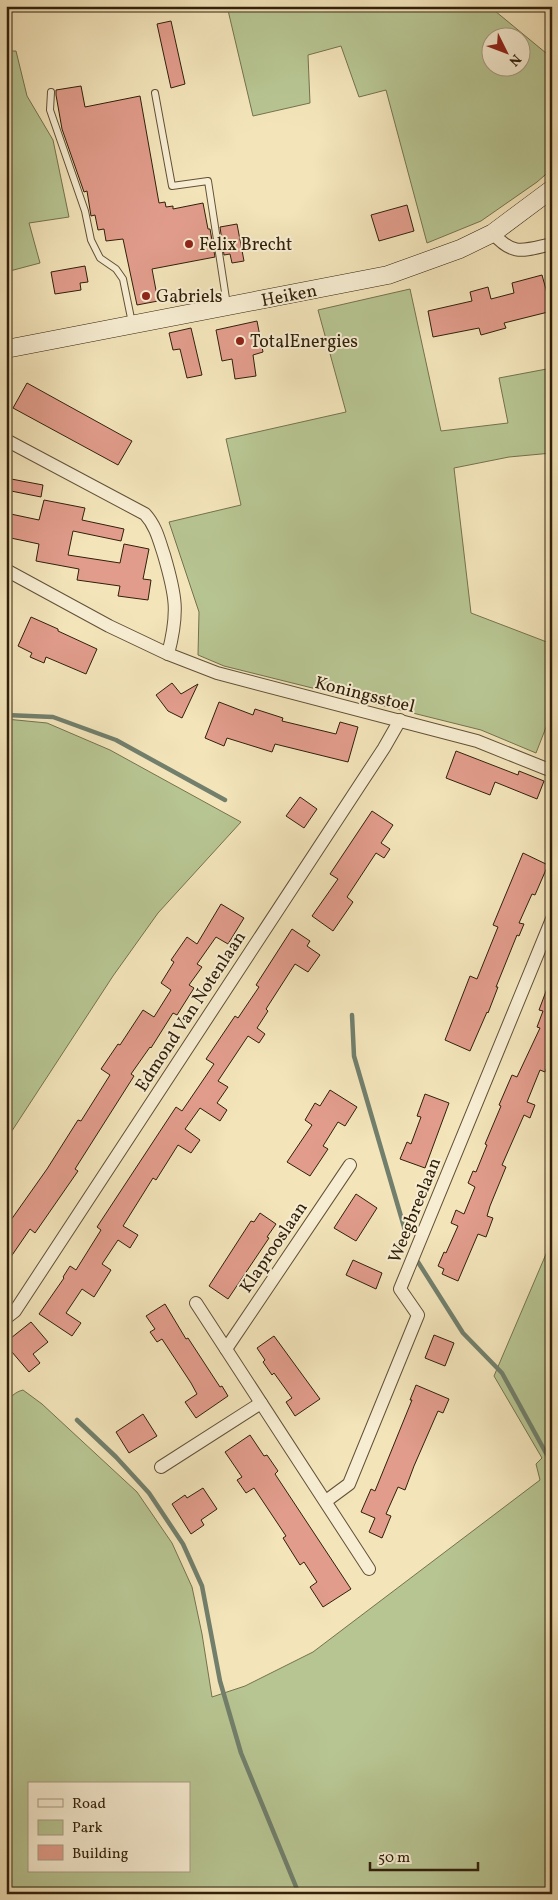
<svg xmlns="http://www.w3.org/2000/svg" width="558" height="1900" font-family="Vollkorn,serif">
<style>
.green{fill:#b7c592;stroke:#74724e;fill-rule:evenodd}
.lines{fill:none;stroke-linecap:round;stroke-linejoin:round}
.stream{stroke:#717f6c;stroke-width:4.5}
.building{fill:#e19c8b;stroke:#31200b}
.lane-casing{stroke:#625137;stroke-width:8}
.street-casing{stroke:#625137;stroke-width:14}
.secondary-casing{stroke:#31200b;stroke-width:19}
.lane{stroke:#f7edd2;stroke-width:6}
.street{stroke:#f7edd2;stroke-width:12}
.secondary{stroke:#f7edd2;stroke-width:18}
.poi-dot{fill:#8f2418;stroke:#f7edd2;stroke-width:2}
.labels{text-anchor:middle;stroke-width:4;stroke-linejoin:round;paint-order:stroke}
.poi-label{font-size:18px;fill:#31200b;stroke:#f7edd2;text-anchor:start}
.street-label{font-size:18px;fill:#31200b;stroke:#f7edd2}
</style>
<rect width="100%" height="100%" fill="#f3e4ba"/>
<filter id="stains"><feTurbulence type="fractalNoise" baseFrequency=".004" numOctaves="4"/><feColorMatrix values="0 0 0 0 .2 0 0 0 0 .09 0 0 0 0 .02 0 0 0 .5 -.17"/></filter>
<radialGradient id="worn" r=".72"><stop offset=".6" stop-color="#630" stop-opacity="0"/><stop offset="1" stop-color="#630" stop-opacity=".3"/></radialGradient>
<g class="green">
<path d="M227 6H489L552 58V169L537 182 481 221 427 243 386 90 359 97 341 46 308 55 310 103 253 116ZM490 38H520V68H490Z"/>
<path d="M6 51H16L27 96 53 140 69 217 29 223 40 263 6 272Z"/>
<path d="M410 289 441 431 508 423 499 378 552 368V453L509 457 454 468 471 613 552 644V712L536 753 481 730 224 666 198 655 199 612 169 522 241 505 226 439 346 412 318 310Z"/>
<path d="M6 719 47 723 110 750 241 822 158 913 113 976 6 1140Z"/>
<path d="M552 1240V1894H6V1404C10 1397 15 1392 23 1390L42 1404 137 1492 172 1543 192 1587 202 1634 212 1697 245 1686 313 1652 540 1480 536 1464 542 1458 494 1376ZM29 1784H189V1871H29Z"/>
</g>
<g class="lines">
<g class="stream">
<path d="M6 715 53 717 116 740 225 800"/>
<path d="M352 1015 354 1056 407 1237"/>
<path d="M418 1262 463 1333 502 1373 552 1464"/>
<path d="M77 1420 116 1457 149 1493 183 1544 202 1586 220 1681 241 1753 299 1894"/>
</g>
</g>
<g class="building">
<path d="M171 21 185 84 171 88 157 24Z"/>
<path d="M81 86 85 107 140 96 159 203 165 202 166 207 173 206V209L203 203 208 229H210L215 257 152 269 158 301 137 305 123 239 106 241 104 229 98 230 95 215 91 216 87 191 84 192 62 129 56 95V90Z"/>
<path d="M407 205 414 231 379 241 371 215Z"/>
<path d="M237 224 244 261 232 263 230 254 224 255 220 227Z"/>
<path d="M85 266 88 282 80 283 81 290 55 294 51 272Z"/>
<path d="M542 275 552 311 504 323 506 328 481 335 479 328 433 337 428 311 472 301 470 292 488 287 491 299 514 293 512 283Z"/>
<path d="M257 321 263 352 253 355 256 376 235 379 232 359 222 361 216 330Z"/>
<path d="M191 328 202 375 187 378 180 349 173 350 169 333Z"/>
<path d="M27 383 132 441 118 465 13 408Z"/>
<path d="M6 478 43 485 41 497 6 490Z"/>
<path d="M44 500 85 508 82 520 124 529 121 541 73 531 68 555 120 563 124 544 149 549 143 579 151 580 148 600 118 596 120 586 77 580 79 569 36 561 39 544 6 537V513L39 520Z"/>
<path d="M31 617 58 629V631L97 649 86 674 46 657 44 663 30 657 32 653 18 646Z"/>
<path d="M172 683 181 694 198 684 182 718 168 711 156 695Z"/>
<path d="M219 702 253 715 255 709 283 718 282 721 336 734 340 722 358 727 348 762 275 744 272 752 227 738 224 746 205 738Z"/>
<path d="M456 751 518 775 519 771 544 781 537 799 495 782 490 795 446 778Z"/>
<path d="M300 797 317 809 304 828 286 816Z"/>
<path d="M372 811 393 825 381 843 390 849 384 858 376 853 347 897 353 902 333 931 312 916 338 879 330 874Z"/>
<path d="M523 853 548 865 535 895 532 894 519 923 524 924 519 936 517 935 496 987H498L488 1013 487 1012 470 1051 445 1040 470 976 477 979 498 927 493 925Z"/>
<path d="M221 904 244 918 228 944 216 937 197 964 202 967 189 985 194 988 177 1015 173 1013 151 1048 150 1047 131 1074 134 1076 75 1169 78 1171 35 1233 30 1229 6 1264V1227L47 1169 78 1120 81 1121 110 1075 101 1069 118 1044 120 1045 143 1010 154 1017 171 990 161 983 174 962 171 960 187 937 197 944Z"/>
<path d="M292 929 310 941 307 946 320 955 308 972 295 964 266 1009 268 1011 257 1028 265 1034 259 1043 248 1036 218 1081 228 1087 217 1103 227 1110 220 1121 200 1108 185 1129 200 1140 191 1153 178 1145 156 1180 153 1178 123 1226 138 1235 130 1248 118 1240 102 1264 111 1270 94 1297 82 1289 66 1313 81 1323 72 1336 39 1314 64 1278 63 1277 70 1266 76 1270 101 1230 97 1227 176 1107 182 1111 214 1064 206 1059 235 1016 238 1018 259 987 256 985Z"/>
<path d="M551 978 552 1054 545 1072 540 1070 527 1102 535 1105 530 1118 524 1115 502 1165 506 1167 490 1206 487 1216 493 1218 486 1237 478 1234 458 1281 442 1274 444 1269 438 1266 444 1252 446 1253 458 1226 451 1223 456 1210 464 1214 475 1187 468 1183 473 1171 476 1172 487 1145 485 1144 501 1106 499 1105 512 1075 517 1077 540 1028 537 1027 543 1011 539 1010Z"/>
<path d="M330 1090 357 1107 345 1126 338 1122 323 1146 328 1149 310 1176 287 1162 312 1125 305 1120 315 1103 320 1106Z"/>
<path d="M425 1094 449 1103 425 1168 400 1159 407 1142 411 1144 421 1117 417 1116Z"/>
<path d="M356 1194 377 1208 356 1241 334 1228Z"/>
<path d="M260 1213 276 1224 267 1237 269 1238 228 1299 209 1286 251 1221 254 1222Z"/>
<path d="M353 1260 382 1273 376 1289 346 1275Z"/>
<path d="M165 1304 186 1339 188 1338 220 1387 222 1386 228 1396 196 1418 185 1402 197 1394 191 1383 162 1339 157 1342 150 1332 155 1329 146 1316Z"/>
<path d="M31 1322 48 1342 33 1354 40 1363 29 1372 6 1345V1342Z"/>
<path d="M434 1335 454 1343 445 1366 425 1358Z"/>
<path d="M274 1336 320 1399 295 1416 286 1402 292 1398 274 1373 272 1375 263 1362 265 1360 257 1348Z"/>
<path d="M416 1385 449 1399 443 1413 438 1411 414 1466 405 1490 398 1487 386 1514 391 1516 382 1538 369 1532 375 1518 361 1512 371 1489 375 1491 412 1400H410Z"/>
<path d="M143 1414 157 1436 129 1453 116 1432Z"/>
<path d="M250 1435 264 1456 267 1455 278 1471 275 1474 351 1589 323 1607 310 1587 317 1582 304 1562 300 1565 283 1538 286 1536 254 1488 246 1493 237 1480 242 1477 225 1452Z"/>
<path d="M203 1488 217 1509 201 1520 204 1525 191 1534 172 1504 185 1495 187 1498Z"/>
</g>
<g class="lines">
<g class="lane-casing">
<g id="lane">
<path d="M51 92 50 110 85 211 91 240 100 258 116 269 123 279 132 323"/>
<path d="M155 93 172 186 208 181 227 305"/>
</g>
</g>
<g class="street-casing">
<g id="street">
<path d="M493 233C513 257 524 250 552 244"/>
<path d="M6 440 145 514C156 526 159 540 164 555 176 596 179 612 168 654"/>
<path d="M6 570 109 626 168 654 217 673 477 741 552 771"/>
<path d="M196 1303 369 1569"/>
<path d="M6 1318 15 1311 384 748 400 720"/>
<path d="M226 1349 350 1165"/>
<path d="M161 1467 261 1403"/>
<path d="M326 1501 349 1484 418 1315 400 1289 552 919"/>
</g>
</g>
<g class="secondary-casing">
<path id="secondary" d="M6 349 388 275 460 249 493 233 552 189"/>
</g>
<use href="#lane" class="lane"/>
<use href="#street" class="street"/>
<use href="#secondary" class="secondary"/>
</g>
<g class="poi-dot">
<circle cx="189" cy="244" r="5"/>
<circle cx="146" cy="296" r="5"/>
<circle cx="240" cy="341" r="5"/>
</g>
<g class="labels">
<g class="poi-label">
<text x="199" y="250">Felix Brecht</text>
<text x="156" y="302">Gabriels</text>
<text x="250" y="347">TotalEnergies</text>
</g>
<g class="street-label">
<text transform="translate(289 295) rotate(-11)" y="6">Heiken</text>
<text transform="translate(365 694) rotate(14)" y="6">Koningsstoel</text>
<text transform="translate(190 1011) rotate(-57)" y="6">Edmond Van Notenlaan</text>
<text transform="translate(414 1210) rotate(-68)" y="6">Weegbreelaan</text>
<text transform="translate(273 1247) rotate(-56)" y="6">Klaprooslaan</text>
</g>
</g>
<rect width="558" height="1900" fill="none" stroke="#f3e4ba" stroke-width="25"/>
<rect x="8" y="8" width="543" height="1885" fill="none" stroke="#31200b" stroke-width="2.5"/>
<rect x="12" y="12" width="533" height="1875" fill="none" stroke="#31200b"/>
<rect x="28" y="1782" width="162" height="90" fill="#f7edd2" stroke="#a89b82"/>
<rect x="38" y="1799" width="25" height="8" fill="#f7edd2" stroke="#a89b82"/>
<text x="72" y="1808" font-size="15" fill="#31200b">Road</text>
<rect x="38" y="1820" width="25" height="15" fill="#b7c592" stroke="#a89b82"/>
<text x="72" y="1832" font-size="15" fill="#31200b">Park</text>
<rect x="38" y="1845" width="25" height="15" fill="#e19c8b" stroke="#a89b82"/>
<text x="72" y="1858" font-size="15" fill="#31200b">Building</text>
<g transform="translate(506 52) rotate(132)"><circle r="24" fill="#f7edd2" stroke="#a89b82"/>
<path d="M0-4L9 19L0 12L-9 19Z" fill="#8f2418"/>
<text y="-8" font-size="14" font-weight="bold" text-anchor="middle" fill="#31200b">N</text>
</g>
<path d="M370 1862v8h108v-8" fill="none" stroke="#31200b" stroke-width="2.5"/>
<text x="378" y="1862" font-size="15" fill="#31200b" stroke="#f7edd2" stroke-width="4" paint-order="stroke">50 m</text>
<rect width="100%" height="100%" filter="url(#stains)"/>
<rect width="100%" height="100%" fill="url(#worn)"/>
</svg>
